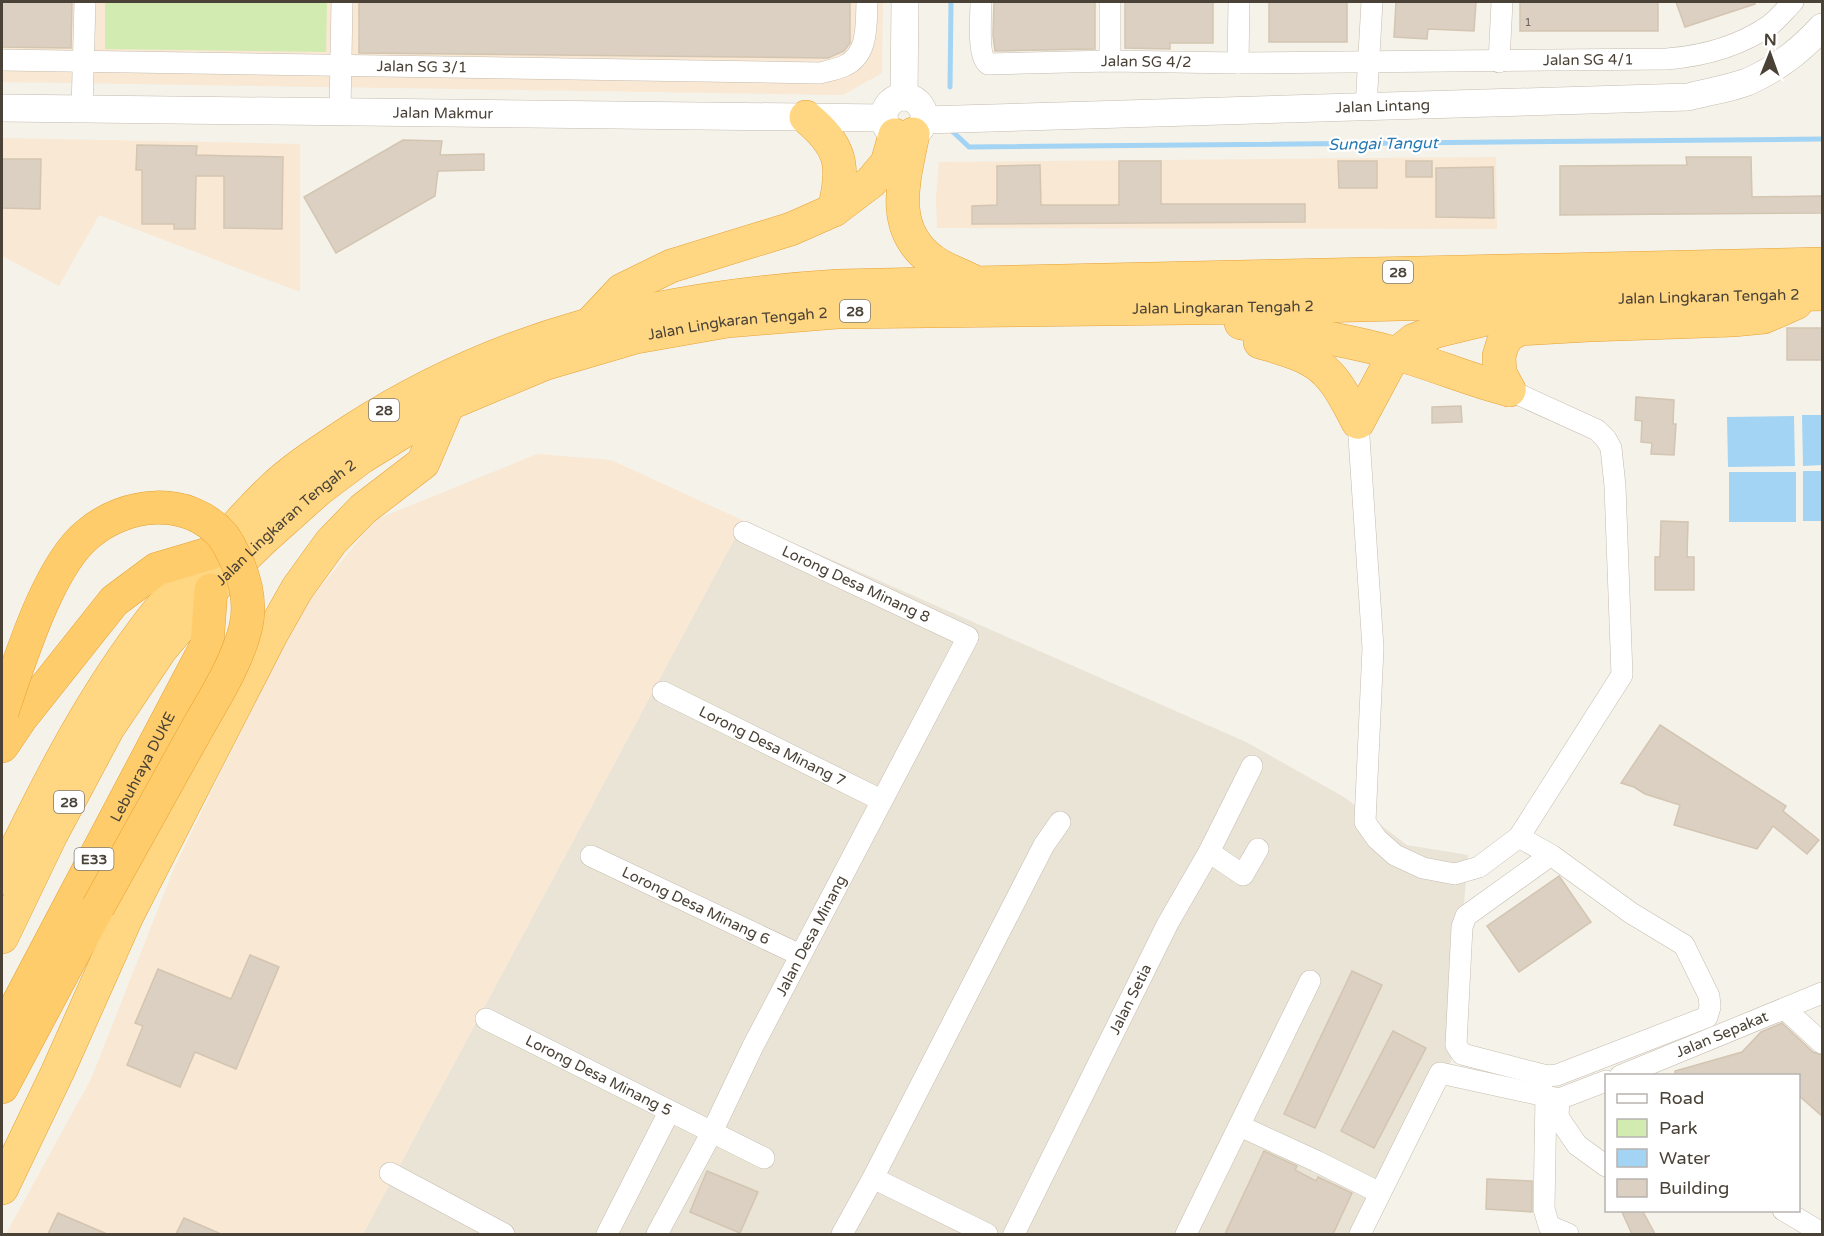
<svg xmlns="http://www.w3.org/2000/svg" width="1824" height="1236" font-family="'Varela Round',sans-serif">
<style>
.residential{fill:#eae4d7}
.commercial{fill:#f8e8d4}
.green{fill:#d1ebb0}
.water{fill:#a3d4f4}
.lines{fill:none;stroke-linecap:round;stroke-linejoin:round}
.stream{stroke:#a3d4f4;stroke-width:5}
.building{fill:#dbd0c1;stroke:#d3c5b1;stroke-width:1.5}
.minor-casing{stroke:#c5bcae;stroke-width:22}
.tertiary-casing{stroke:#c5bcae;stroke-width:28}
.trunk-casing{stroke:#e6a233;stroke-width:34}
.motorway-casing{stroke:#e6a233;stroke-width:34}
.minor{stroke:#fff;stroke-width:21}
.tertiary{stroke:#fff;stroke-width:27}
.trunk{stroke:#ffd682;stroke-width:33}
.motorway{stroke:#ffcc6b;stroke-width:33}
.motorway-bridge-casing{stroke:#e6a233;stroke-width:34;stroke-linecap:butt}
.motorway-bridge{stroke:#ffcc6b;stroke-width:33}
.labels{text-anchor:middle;stroke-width:4.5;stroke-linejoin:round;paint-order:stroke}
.number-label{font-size:12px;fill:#6e665a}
.shield{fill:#fff;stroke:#807b73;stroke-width:1.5}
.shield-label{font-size:14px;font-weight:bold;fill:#4a4237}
.street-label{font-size:15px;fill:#4a4237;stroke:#fff}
.water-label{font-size:16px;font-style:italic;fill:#287ab3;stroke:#fff}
</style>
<rect width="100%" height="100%" fill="#f5f2e9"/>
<path class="residential" d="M744 521 1246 742 1344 797 1407 845 1468 855 1451 1061 1366 1234H363Z"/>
<g class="commercial">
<path d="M2 2H883L882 73 843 95 2 82Z"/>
<path d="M2 138 300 144V292L99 215 59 286 2 256Z"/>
<path d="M1496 157 1497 229 937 228 936 198 939 162Z"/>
<path d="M537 454 611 460 744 521 363 1234H6L91 1079 175 866 298 615 375 520Z"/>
</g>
<path class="green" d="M105 2H327L326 52 105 49Z"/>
<g class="water">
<path d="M1802 415H1822V465L1803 466Z"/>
<path d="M1794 416 1795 466 1728 467 1727 417Z"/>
<rect x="1803" y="471" width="19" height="50"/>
<rect x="1729" y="472" width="67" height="50"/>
</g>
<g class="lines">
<g class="stream">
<path d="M950 87 951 2"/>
<path d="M950 129 969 147 1822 139"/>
</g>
</g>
<g class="building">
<path d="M2 2H72L71 48 2 47Z"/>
<path d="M359 2H850V43L844 51 828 58 359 53Z"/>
<path d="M994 2H1095V49L995 51 993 35Z"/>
<path d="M1125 2H1213V43H1170V49L1125 48Z"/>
<rect x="1269" y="2" width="78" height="40"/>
<path d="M1396 2H1476L1474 31 1428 29 1427 39 1394 37Z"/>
<rect x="1520" y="2" width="138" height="29"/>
<path d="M1676 2H1754L1755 4 1685 27Z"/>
<path d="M403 140 442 141 440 155 484 154V170L438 171 435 196 336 253 304 197Z"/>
<path d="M137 145 197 146 196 155 283 157 282 229 224 228V176H196L195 229H174V224H142V170H136Z"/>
<path d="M1686 157H1751L1752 197 1822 196V213L1560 215V166L1687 165Z"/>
<path d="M2 159H41L40 209 2 208Z"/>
<path d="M1119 161H1161V204H1305V222L972 224V206L997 205V166L1040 165 1041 205H1119Z"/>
<path d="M1338 161H1377V188H1339Z"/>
<rect x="1406" y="161" width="26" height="16"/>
<path d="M1493 167 1494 218 1436 217V168Z"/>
<rect x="1787" y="328" width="35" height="32"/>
<path d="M1636 397 1674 400 1673 424H1676L1674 455 1651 454 1652 443 1641 442 1642 421 1635 420Z"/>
<path d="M1461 406 1462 422 1432 423V407Z"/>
<path d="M1661 521 1688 522 1687 557H1694V590H1655V557H1660Z"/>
<path d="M1660 725 1786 806 1783 811 1819 840 1807 854 1773 826 1757 849 1674 825 1680 805 1645 794 1634 787 1621 783Z"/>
<path d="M1559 876 1591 922 1519 972 1487 926Z"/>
<path d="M250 955 279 967 236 1069 195 1052 180 1087 127 1065 143 1026 135 1023 158 969 231 999Z"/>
<path d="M1352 971 1382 985 1315 1128 1284 1114Z"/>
<path d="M1782 1023 1813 1052 1822 1055V1116L1798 1095V1076H1675V1071L1742 1052 1761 1032Z"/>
<path d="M1393 1031 1426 1048 1374 1148 1341 1131Z"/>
<path d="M1264 1151 1297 1166 1295 1170 1316 1181 1318 1177 1352 1193 1333 1234H1225Z"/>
<path d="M707 1171 758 1192 740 1233 690 1212Z"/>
<path d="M1487 1179 1532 1181V1212L1486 1209Z"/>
<path d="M1621 1210H1642L1655 1234H1632Z"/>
<path d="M58 1213 107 1234H48Z"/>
<path d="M184 1218 221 1234H176Z"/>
</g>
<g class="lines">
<g class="minor-casing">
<g id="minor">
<path id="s1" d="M981 2C981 16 977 56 988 64L1110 61 1238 63 1667 59C1703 56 1740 46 1770 25 1778 19 1786 9 1793 2"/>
<path d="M1110 2V61"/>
<path id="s2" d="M2 60 820 73C828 71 837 69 844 66 869 55 866 24 867 2"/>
<path d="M1499 62 1502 2"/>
<path d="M1238 63 1239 2"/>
<path d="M1366 107 1372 2"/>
<path d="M82 109 85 2"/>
<path d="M340 112 342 2"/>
<path d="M1358 422 1373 648 1365 822 1377 839 1395 855 1423 868 1455 874 1479 867 1519 837 1622 675 1615 486 1611 448 1606 439 1597 430 1509 390"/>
<path id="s3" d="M663 692 881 800"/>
<path d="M1519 837 1551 855 1631 913 1684 945 1709 996 1710 1007 1707 1017 1557 1075 1547 1076 1462 1054 1456 1045 1462 927 1466 916 1551 855"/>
<path d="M1209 852 1243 875 1258 849"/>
<path id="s4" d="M591 856 800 955"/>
<path d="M1785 1009 1822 1043"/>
<path id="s5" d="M486 1019 764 1158"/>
<path id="s6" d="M1620 1076 1822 993"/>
<path d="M1546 1095 1544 1209 1549 1226 1568 1234"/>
<path d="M1559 1099 1558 1117 1577 1145 1606 1166"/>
<path d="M1240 1126 1316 1161 1380 1193"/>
<path d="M390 1173 504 1234"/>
<path d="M873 1178 987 1234"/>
<path d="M1783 1210 1822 1233"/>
<path d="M607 1234 669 1112"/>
<path id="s7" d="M657 1234 712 1132 753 1046 968 637 744 532"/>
<path d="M842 1234 873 1178 1044 845 1060 822"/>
<path id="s8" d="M1014 1234 1168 923 1209 852 1252 766"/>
<path d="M1186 1234 1310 981"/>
<path d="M1360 1234 1440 1073 1559 1099 1606 1081"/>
</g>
</g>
<g class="tertiary-casing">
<g id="tertiary">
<path d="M904 97 905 2"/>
<circle cx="904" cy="117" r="20"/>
<path id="s9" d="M2 108 884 118"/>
<path id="s10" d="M924 120 1688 97C1707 92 1728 89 1747 82 1775 70 1802 49 1822 27"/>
</g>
</g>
<g class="trunk-casing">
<g id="trunk">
<path d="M806 117C842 147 845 165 834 210"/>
<path d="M913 134C904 180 888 229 933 261 944 269 959 274 971 280"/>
<path d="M591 323 622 290 671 266 791 229 834 210 871 182 887 163 895 135"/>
<path d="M1241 323C1292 332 1344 339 1394 353 1433 364 1470 380 1509 390"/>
<path d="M1260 342C1283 349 1311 355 1328 374 1341 387 1349 406 1358 422"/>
<path d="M1509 390 1500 373 1499 356 1503 343 1509 335 1520 329 1589 325 1733 320 1764 317 1796 303"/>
<path d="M1358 422 1395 353 1399 352 1414 340 1437 331 1503 315"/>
<path d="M2 878C43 793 86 707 143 631 164 602 190 575 215 549 234 529 252 508 272 489 295 467 324 449 351 431 502 333 661 297 838 286L1822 264"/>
<path id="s11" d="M2 937 51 835 108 728 161 649 211 590 261 541 318 490 362 457 448 404 544 364 636 337 727 321 837 312 1276 307 1822 294"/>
<path d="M2 1188 58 1071 127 916 271 635 297 589 331 542 363 509 423 463 448 404"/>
</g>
</g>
<g class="motorway-casing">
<g id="motorway">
<path d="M2 746 21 718 114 601 157 569 211 553"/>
<path id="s12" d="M2 1034 207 645 211 590"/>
<path d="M2 1087 98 907"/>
</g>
</g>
<use href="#minor" class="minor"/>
<use href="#tertiary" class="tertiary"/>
<use href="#trunk" class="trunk"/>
<use href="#motorway" class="motorway"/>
<g class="motorway-bridge-casing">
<path id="motorway-bridge" d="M2 712C19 663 48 566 88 534 125 502 188 495 223 536 229 544 234 555 238 564 247 585 251 608 245 630 235 668 211 703 193 736 161 793 130 850 98 907"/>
</g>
<use href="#motorway-bridge" class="motorway-bridge"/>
</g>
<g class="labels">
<g class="number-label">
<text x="1528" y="26">1</text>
</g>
<g class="shield">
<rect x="1383" y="261" width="30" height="22" rx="4.5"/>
<rect x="840" y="300" width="30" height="22" rx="4.5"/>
<rect x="369" y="399" width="30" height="22" rx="4.5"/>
<rect x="54" y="791" width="30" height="22" rx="4.5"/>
<rect x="74.5" y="848" width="39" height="22" rx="4.5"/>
</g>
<g class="shield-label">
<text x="1398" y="277">28</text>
<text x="855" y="316">28</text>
<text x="384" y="415">28</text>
<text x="69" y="807">28</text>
<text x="94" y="864">E33</text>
</g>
<g class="street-label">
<text dy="5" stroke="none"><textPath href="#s1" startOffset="664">Jalan SG 4/1</textPath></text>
<text dy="5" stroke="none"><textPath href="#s1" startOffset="222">Jalan SG 4/2</textPath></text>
<text dy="5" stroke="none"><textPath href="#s2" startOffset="420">Jalan SG 3/1</textPath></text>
<text dy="5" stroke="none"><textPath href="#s10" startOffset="459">Jalan Lintang</textPath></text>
<text dy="5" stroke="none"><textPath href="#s9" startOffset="441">Jalan Makmur</textPath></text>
<text dy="5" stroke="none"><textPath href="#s11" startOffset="1984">Jalan Lingkaran Tengah 2</textPath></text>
<text dy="5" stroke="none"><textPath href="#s11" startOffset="1498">Jalan Lingkaran Tengah 2</textPath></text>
<text dy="5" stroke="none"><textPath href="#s11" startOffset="1012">Jalan Lingkaran Tengah 2</textPath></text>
<text dy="5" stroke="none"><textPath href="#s11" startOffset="508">Jalan Lingkaran Tengah 2</textPath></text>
<text transform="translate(856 584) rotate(25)" y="5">Lorong Desa Minang 8</text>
<text dy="5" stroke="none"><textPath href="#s3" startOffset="122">Lorong Desa Minang 7</textPath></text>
<text dy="5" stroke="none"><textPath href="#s12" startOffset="302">Lebuhraya DUKE</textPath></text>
<text dy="5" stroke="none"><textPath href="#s4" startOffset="116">Lorong Desa Minang 6</textPath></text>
<text dy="5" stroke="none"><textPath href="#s7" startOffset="336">Jalan Desa Minang</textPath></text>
<text dy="5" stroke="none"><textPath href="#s8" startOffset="262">Jalan Setia</textPath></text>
<text dy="5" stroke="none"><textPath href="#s6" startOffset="110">Jalan Sepakat</textPath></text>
<text dy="5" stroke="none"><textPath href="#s5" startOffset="126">Lorong Desa Minang 5</textPath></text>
</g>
<g class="water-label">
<text transform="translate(1383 143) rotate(-1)" y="6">Sungai Tangut</text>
</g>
</g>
<rect width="1824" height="1236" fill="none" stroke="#4a4237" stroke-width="6"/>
<rect x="1605" y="1074" width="195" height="138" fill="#ffffff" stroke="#b7b3af" stroke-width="1.5"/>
<rect x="1617" y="1094" width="30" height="9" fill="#ffffff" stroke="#b7b3af" stroke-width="1.5"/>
<text x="1659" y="1104" font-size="18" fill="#4a4237">Road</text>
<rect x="1617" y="1119" width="30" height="18" fill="#d1ebb0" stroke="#b7b3af" stroke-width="1.5"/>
<text x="1659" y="1134" font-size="18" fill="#4a4237">Park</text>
<rect x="1617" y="1149" width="30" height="18" fill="#a3d4f4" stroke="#b7b3af" stroke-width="1.5"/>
<text x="1659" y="1164" font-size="18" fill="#4a4237">Water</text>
<rect x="1617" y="1179" width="30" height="18" fill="#dbd0c1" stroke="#b7b3af" stroke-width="1.5"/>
<text x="1659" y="1194" font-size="18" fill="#4a4237">Building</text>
<g transform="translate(1770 54) rotate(1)" stroke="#ffffff" stroke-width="4.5" paint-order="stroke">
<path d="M0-4.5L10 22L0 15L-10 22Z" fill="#4a4237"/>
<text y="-9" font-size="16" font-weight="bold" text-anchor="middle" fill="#4a4237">N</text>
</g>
</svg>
